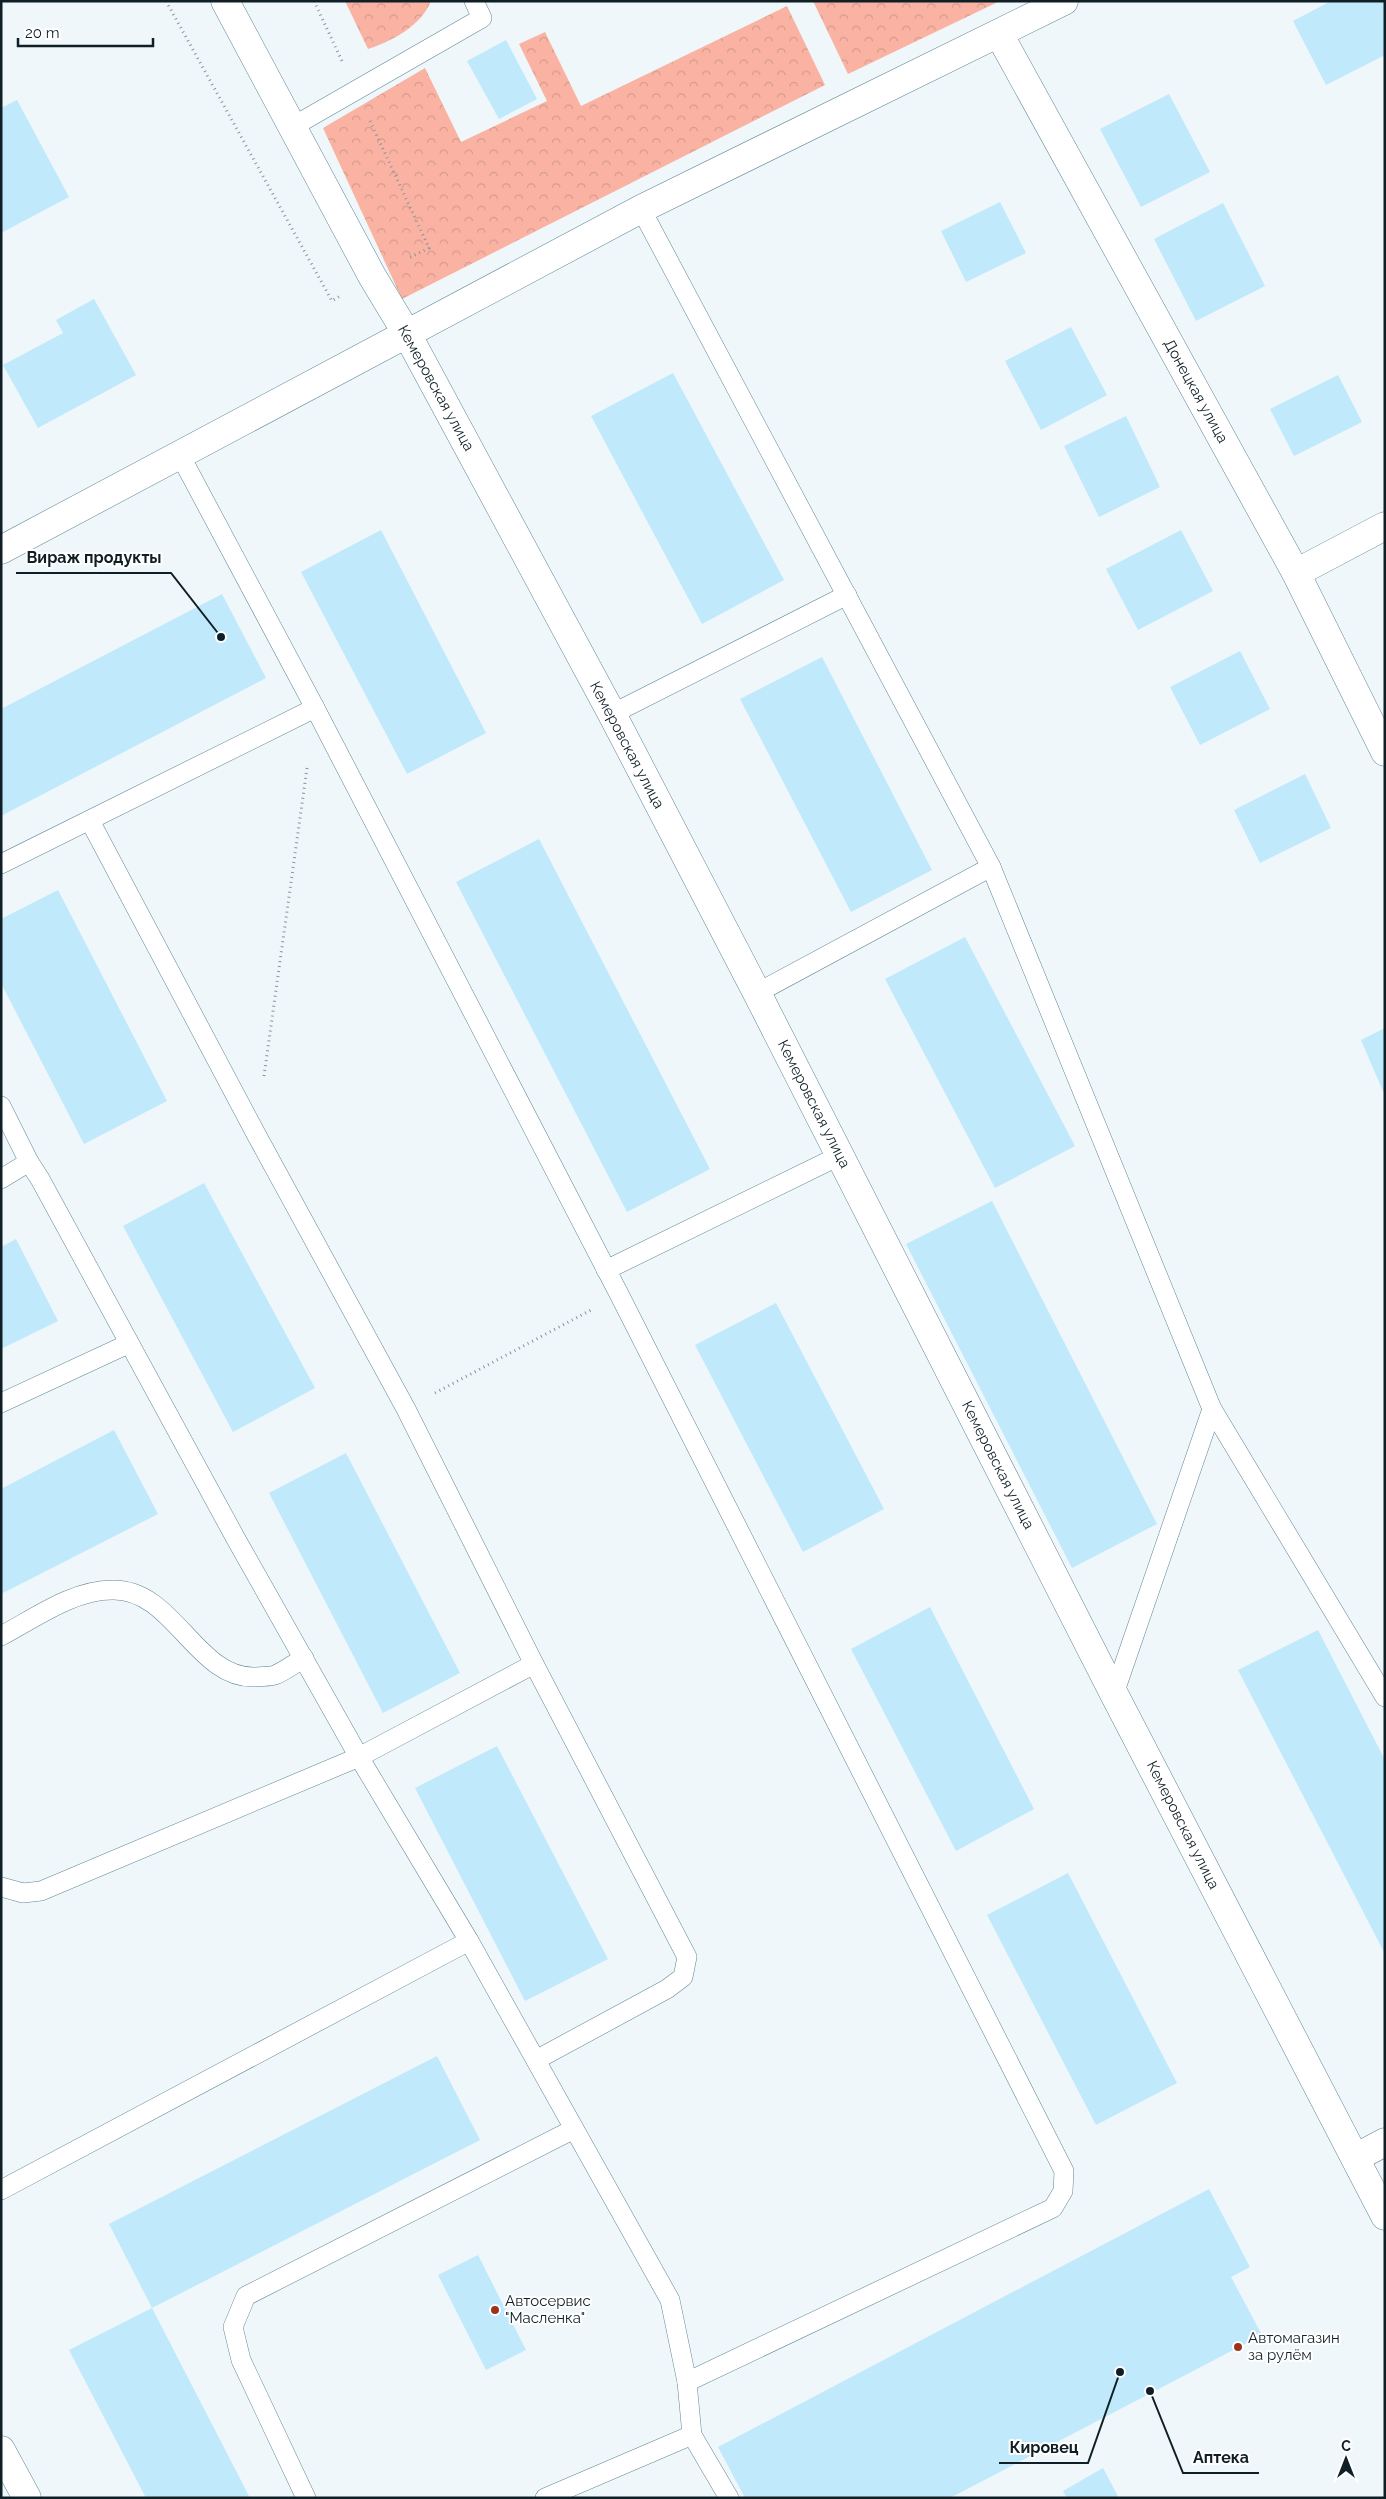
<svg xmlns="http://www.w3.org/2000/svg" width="1386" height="2499" font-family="Raleway,sans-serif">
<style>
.park{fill:url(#park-crowns)}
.building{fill:#c0e9fc}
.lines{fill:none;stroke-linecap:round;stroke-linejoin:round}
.lane-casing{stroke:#618698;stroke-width:20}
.street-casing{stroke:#618698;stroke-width:29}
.secondary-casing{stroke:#618698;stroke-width:29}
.path{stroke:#8a959b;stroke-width:3;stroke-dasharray:1 4;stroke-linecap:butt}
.lane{stroke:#fff;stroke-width:19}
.street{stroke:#fff;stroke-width:28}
.secondary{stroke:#fff;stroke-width:28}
.poi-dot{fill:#9c321e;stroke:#fff;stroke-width:2}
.labels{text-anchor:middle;stroke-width:4;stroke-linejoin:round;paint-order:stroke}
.street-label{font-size:15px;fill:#101f26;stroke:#fff}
.poi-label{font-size:15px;fill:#101f26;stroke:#fff;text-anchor:start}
.leader{fill:none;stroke:#101f26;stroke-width:2}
.callout-dot{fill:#101f26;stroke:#fff;stroke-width:2}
.callout-label{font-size:16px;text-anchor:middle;font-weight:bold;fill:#101f26;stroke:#fff;stroke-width:4;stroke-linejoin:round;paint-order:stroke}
</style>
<defs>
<pattern id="park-crowns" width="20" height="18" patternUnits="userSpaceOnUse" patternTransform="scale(1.25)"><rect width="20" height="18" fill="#fab3a3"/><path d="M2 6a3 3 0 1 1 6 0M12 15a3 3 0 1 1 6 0" fill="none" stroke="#d59a8c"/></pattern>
</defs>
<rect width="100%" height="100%" fill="#eff7fb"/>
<g class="park">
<path d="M345 1H431C421 26 392 41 368 49Z"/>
<path d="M813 1H1000L848 74Z"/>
<path d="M787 6 825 85 402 299 323 128 425 68 461 142 547 101 519 44 545 32 581 106Z"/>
</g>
<g class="building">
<path d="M1331 1H1385V55L1326 85 1293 21Z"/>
<path d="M506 40 537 99 499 119 467 61Z"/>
<path d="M1169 94 1210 172 1141 207 1100 129Z"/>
<path d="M17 100 69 197 1 233V108Z"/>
<path d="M1000 202 1026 253 966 282 941 231Z"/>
<path d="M1223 203 1265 286 1196 321 1154 239Z"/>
<path d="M94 299 136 375 38 428 3 365 63 333 56 320Z"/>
<path d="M1071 327 1107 395 1041 430 1005 361Z"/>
<path d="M673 373 784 580 702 624 591 416Z"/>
<path d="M1338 375 1362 422 1294 456 1270 409Z"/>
<path d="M1126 416 1160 487 1099 517 1064 446Z"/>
<path d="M381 530 486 733 407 774 301 572Z"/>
<path d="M1181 530 1213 591 1138 630 1106 569Z"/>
<path d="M222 594 266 678 1 816V709Z"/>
<path d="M1240 651 1270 709 1200 745 1170 687Z"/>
<path d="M822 657 932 870 851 912 740 699Z"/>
<path d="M1305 774 1331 828 1260 863 1234 810Z"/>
<path d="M539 839 710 1169 627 1212 456 882Z"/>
<path d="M58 890 167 1101 84 1144 1 983V919Z"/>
<path d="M965 937 1075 1146 995 1188 885 979Z"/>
<path d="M1385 1028V1096L1361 1040Z"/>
<path d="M204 1183 315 1388 233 1432 123 1226Z"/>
<path d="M992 1201 1157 1524 1072 1568 906 1244Z"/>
<path d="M16 1239 58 1321 1 1349V1247Z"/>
<path d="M776 1303 884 1509 803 1552 695 1345Z"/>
<path d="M114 1430 158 1514 1 1594V1489Z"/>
<path d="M346 1453 460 1673 383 1713 269 1493Z"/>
<path d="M930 1607 1034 1809 956 1851 851 1649Z"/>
<path d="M1318 1630 1385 1760V1954L1238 1670Z"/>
<path d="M497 1746 608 1959 525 2001 415 1788Z"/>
<path d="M1068 1873 1177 2083 1096 2125 987 1915Z"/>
<path d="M437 2056 480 2140 152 2308 109 2224Z"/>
<path d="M1209 2189 1250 2267 1231 2277 1262 2335 950 2498H745L718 2447Z"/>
<path d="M478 2255 526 2350 486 2370 438 2275Z"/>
<path d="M152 2308 250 2498H146L69 2350Z"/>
<path d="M1103 2468 1119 2498H1067L1063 2491Z"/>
</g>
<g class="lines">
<g class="lane-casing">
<g id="lane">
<path d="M292 127 482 18 474 1"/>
<path d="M641 209 991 867 757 993"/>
<path d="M180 455 315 708"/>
<path d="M612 714 847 595"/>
<path d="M90 821 256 1134 406 1409 534 1664 687 1957 683 1977 667 1989 536 2060"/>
<path d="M1 864 315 708 619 1294 1064 2171 1063 2191 1053 2208 687 2382"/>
<path d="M991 867 1212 1409 1385 1697"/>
<path d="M1 1106 29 1162"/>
<path d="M1 1179 29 1162 40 1179 236 1539 359 1757 469 1941 670 2300 687 2382 692 2435 729 2498"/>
<path d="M606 1270 841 1155"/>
<path d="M1 1403 128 1344"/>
<path d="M1 1636C35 1618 73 1590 112 1590 174 1588 196 1680 256 1677 262 1676 270 1677 275 1675 285 1671 295 1663 304 1658"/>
<path d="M1114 1694 1212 1409"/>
<path d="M1 1887 23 1893 41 1891 359 1757 534 1664"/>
<path d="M1 2190 469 1941"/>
<path d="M306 2498 241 2360 233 2327 246 2296 574 2129"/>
<path d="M545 2498 692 2435"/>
</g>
</g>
<g class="street-casing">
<g id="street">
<path d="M999 34 1296 573 1385 752"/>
<path d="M1 550 641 209 1064 1"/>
<path d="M1296 573 1385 526"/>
<path d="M1355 2158 1385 2142"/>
<path d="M1 2450 27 2498"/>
</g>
</g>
<g class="secondary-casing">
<path id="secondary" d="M225 1 372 276 407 334 612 714 757 993 1114 1694 1385 2216"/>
</g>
<g class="path">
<path d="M166 1 332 301 340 296"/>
<path d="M314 1 342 61"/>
<path d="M370 121 429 248 407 259"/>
<path d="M264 1076 307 768"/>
<path d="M435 1393 591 1310"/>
</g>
<use href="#lane" class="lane"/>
<use href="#street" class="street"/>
<use href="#secondary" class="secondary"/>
</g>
<g class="poi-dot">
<circle cx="495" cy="2310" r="5"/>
<circle cx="1238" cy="2347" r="5"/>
</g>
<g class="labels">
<g class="street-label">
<text transform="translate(436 388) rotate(61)" y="5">Кемеровская улица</text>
<text transform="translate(1196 391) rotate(61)" y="5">Донецкая улица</text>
<text transform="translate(627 745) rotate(62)" y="5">Кемеровская улица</text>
<text transform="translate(814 1104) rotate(63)" y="5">Кемеровская улица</text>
<text transform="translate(998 1465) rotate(63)" y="5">Кемеровская улица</text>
<text transform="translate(1183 1825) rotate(63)" y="5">Кемеровская улица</text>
</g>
<g class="poi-label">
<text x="505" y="2306">Автосервис<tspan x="505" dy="17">"Масленка"</tspan></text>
<text x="1248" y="2343">Автомагазин<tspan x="1248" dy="17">за рулём</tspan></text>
</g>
</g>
<path class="leader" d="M221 637L171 573H16M1120 2372L1088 2463H999M1150 2391L1183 2473H1259"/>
<g class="callout-dot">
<circle cx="221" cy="637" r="5"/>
<circle cx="1120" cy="2372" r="5"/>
<circle cx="1150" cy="2391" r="5"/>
</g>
<g class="callout-label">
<text x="94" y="563">Вираж продукты</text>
<text x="1044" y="2453">Кировец</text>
<text x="1221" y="2463">Аптека</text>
</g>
<rect width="1386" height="2499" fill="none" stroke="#101f26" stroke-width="5"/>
<g transform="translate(1346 2459)" stroke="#ffffff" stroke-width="4" paint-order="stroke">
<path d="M0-4L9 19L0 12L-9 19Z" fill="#101f26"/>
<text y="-8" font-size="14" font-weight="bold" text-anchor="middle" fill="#101f26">С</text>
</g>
<path d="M18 38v8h135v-8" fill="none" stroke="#101f26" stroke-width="2.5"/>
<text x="25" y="38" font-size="15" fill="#101f26" stroke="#ffffff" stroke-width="4" paint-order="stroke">20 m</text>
</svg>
